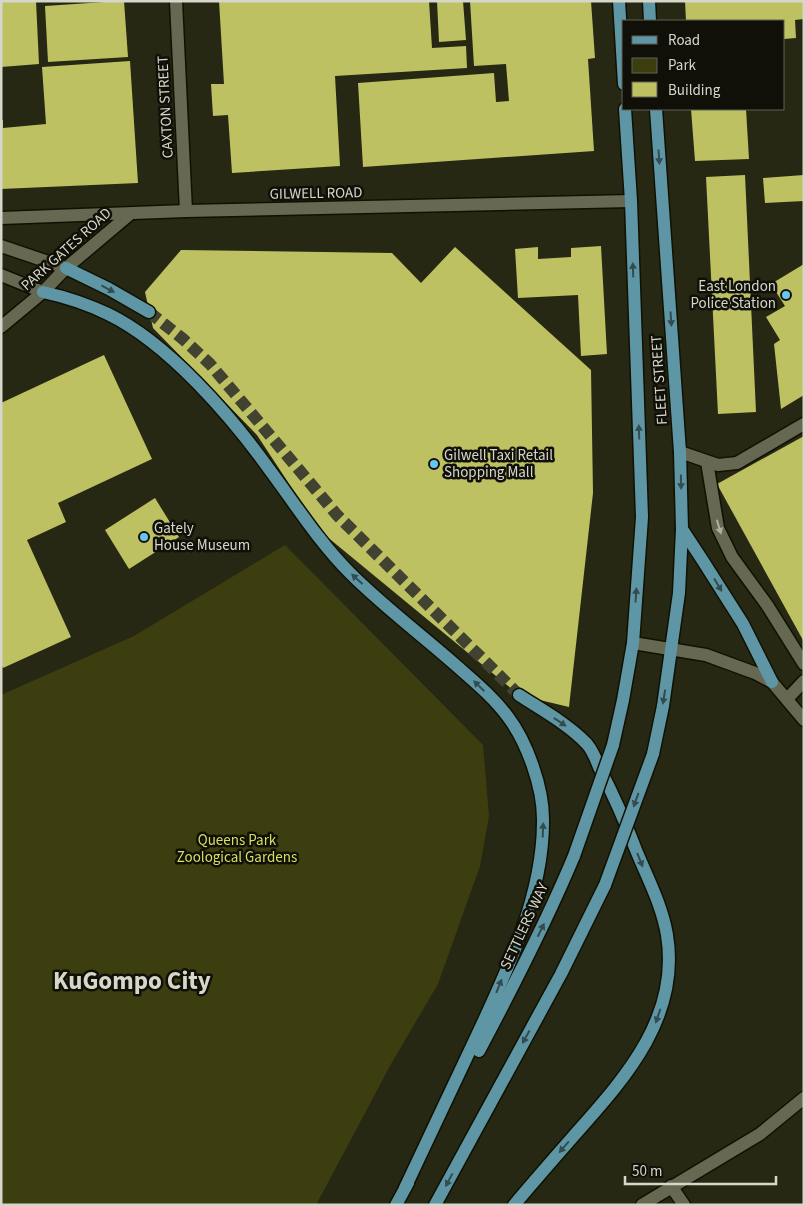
<svg xmlns="http://www.w3.org/2000/svg" width="805" height="1206" font-family="'Source Sans 3',sans-serif">
<style>
.green{fill:#3d3e0f}
.building{fill:#bdc161}
.lines{fill:none;stroke-linecap:round;stroke-linejoin:round}
.major-tunnel{stroke:#41422f;stroke-width:12;stroke-dasharray:12 6;stroke-linecap:butt}
.minor-casing{stroke:#101101;stroke-width:15}
.major-casing{stroke:#101101;stroke-width:15}
.minor{stroke:#666851;stroke-width:12}
.major{stroke:#5e96a6;stroke-width:12}
.major-bridge-casing{stroke:#101101;stroke-width:15;stroke-linecap:butt}
.major-bridge{stroke:#5e96a6;stroke-width:12}
.oneway{fill:#334c4f}
.oneway2{fill:#afb0a0}
.poi-dot{fill:#68c4f0;stroke:#101008;stroke-width:2}
.labels{text-anchor:middle;stroke-width:5;stroke-linejoin:round;paint-order:stroke}
.street-label{font-size:15px;fill:#d6d7ca;stroke:#101008}
.poi-label{font-size:15px;fill:#d6d7ca;stroke:#101008;text-anchor:start}
.park-label{font-size:15px;fill:#dade5e;stroke:#101008}
.town-label{font-size:25px;font-weight:bold;fill:#d6d7ca;stroke:#101008}
</style>
<rect width="100%" height="100%" fill="#272814"/>
<path class="green" d="M285 545 483 745 489 816 480 866 438 984 391 1064 316 1205H1V695L134 636Z"/>
<g class="building">
<path d="M36 1 39 64 1 67V2Z"/>
<path d="M120 1H124L128 57 48 62 45 6Z"/>
<path d="M219 1H429L432 48 466 46 467 68 335 76 340 166 232 173 228 115 213 116 211 84H224Z"/>
<path d="M437 1H463L466 40 439 42Z"/>
<path d="M470 1H591L595 58 588 59 594 151 363 167 358 83 494 73 496 102 509 101 506 64 474 66Z"/>
<path d="M685 1H804V19L795 20 796 38 784 39V21H686Z"/>
<path d="M130 61 138 183 1 189V120H3V128L46 124 42 67Z"/>
<path d="M691 109H746L749 159 695 161Z"/>
<path d="M745 175 756 412 718 414 706 177Z"/>
<path d="M804 175V201L765 203 763 178Z"/>
<path d="M601 246 607 354 581 356 578 295 518 298 515 249 538 247V259L571 257V248Z"/>
<path d="M455 247 591 370 593 493 569 707 519 695 320 531 257 435 153 328 145 292 181 250 392 253 421 283Z"/>
<path d="M804 264V395L781 409 774 344 780 340 766 317 785 306 771 284Z"/>
<path d="M104 355 152 459 58 503 66 522 27 540 71 637 3 668 1 664V403Z"/>
<path d="M804 436V642L717 484Z"/>
<path d="M155 498 179 537 129 569 105 530Z"/>
</g>
<g class="lines">
<path class="major-tunnel" d="M149 312 183 339 210 364 337 515 519 695"/>
<g class="minor-casing">
<g id="minor">
<path d="M176 1 186 211"/>
<path d="M1 218 186 211 631 201"/>
<path d="M1 246 66 268"/>
<path d="M1 275 43 292"/>
<path d="M1 327 43 292 66 268 130 214"/>
<path d="M680 452 718 465 737 463 804 424"/>
<path d="M707 462 718 528 732 557 767 605 804 664"/>
<path d="M633 643 706 655 755 673 772 682 804 720"/>
<path d="M787 699 804 681"/>
<path d="M671 1186 684 1205"/>
<path d="M642 1205 760 1134 804 1098"/>
</g>
</g>
<g class="major-casing">
<g id="major">
<path d="M619 1 624 84"/>
<path d="M649 1 650 21"/>
<path d="M66 268 109 289 149 312"/>
<path d="M43 292C66 297 87 304 108 314 168 343 231 416 269 469 295 504 319 542 350 573 384 607 423 636 459 668 476 683 494 698 508 717 527 742 543 787 543 819 544 897 504 978 471 1048 449 1095 427 1142 405 1188"/>
<path d="M682 529 703 561 743 624 772 682"/>
<path d="M613 745 623 700 633 643 642 517 631 201 625 109"/>
<path d="M653 754 663 706 679 593 682 529 680 452 656 109"/>
<path d="M479 1051C513 987 546 923 574 856"/>
<path d="M396 1205 408 1183"/>
<path d="M435 1205 561 974 605 885"/>
<path d="M514 1205C535 1180 557 1155 578 1131 628 1075 680 1015 667 935 662 905 647 877 636 850 625 821 613 794 599 767 596 759 592 750 587 744 568 724 542 710 519 695"/>
</g>
</g>
<use href="#minor" class="minor"/>
<use href="#major" class="major"/>
<g class="major-bridge-casing">
<g id="major-bridge">
<path d="M574 856 613 745"/>
<path d="M605 885 653 754"/>
</g>
</g>
<use href="#major-bridge" class="major-bridge"/>
</g>
<defs><path id="oneway-solid" d="M-6-.8H1V-3.2L6.5 0L1 3.2V.8H-6Z" transform="scale(1.25)"/></defs>
<g class="oneway">
<use href="#oneway-solid" transform="translate(659 157) rotate(86)"/>
<use href="#oneway-solid" transform="translate(633 270) rotate(-92)"/>
<use href="#oneway-solid" transform="translate(108 289) rotate(28)"/>
<use href="#oneway-solid" transform="translate(671 319) rotate(86)"/>
<use href="#oneway-solid" transform="translate(639 432) rotate(-92)"/>
<use href="#oneway-solid" transform="translate(681 482) rotate(89)"/>
<use href="#oneway-solid" transform="translate(357 579) rotate(-138)"/>
<use href="#oneway-solid" transform="translate(718 585) rotate(59)"/>
<use href="#oneway-solid" transform="translate(636 595) rotate(-86)"/>
<use href="#oneway-solid" transform="translate(479 686) rotate(-136)"/>
<use href="#oneway-solid" transform="translate(664 697) rotate(99)"/>
<use href="#oneway-solid" transform="translate(560 722) rotate(34)"/>
<use href="#oneway-solid" transform="translate(636 800) rotate(110)"/>
<use href="#oneway-solid" transform="translate(543 830) rotate(-88)"/>
<use href="#oneway-solid" transform="translate(640 860) rotate(68)"/>
<use href="#oneway-solid" transform="translate(541 930) rotate(-64)"/>
<use href="#oneway-solid" transform="translate(499 986) rotate(-68)"/>
<use href="#oneway-solid" transform="translate(658 1016) rotate(109)"/>
<use href="#oneway-solid" transform="translate(526 1037) rotate(119)"/>
<use href="#oneway-solid" transform="translate(564 1147) rotate(131)"/>
<use href="#oneway-solid" transform="translate(449 1180) rotate(118)"/>
</g>
<use class="oneway2" href="#oneway-solid" transform="translate(719 527) rotate(73)"/>
<g class="poi-dot">
<circle cx="786" cy="295" r="5"/>
<circle cx="434" cy="464" r="5"/>
<circle cx="144" cy="537" r="5"/>
</g>
<g class="labels">
<g class="street-label">
<text transform="translate(165 107) rotate(-93)" y="5">CAXTON STREET</text>
<text transform="translate(316 193) rotate(-1)" y="5">GILWELL ROAD</text>
<text transform="translate(66 249) rotate(-42)" y="5">PARK GATES ROAD</text>
<text transform="translate(659 380) rotate(-94)" y="5">FLEET STREET</text>
<text transform="translate(524 926) rotate(-65)" y="5">SETTLERS WAY</text>
</g>
<g class="poi-label">
<text x="776" y="291" text-anchor="end">East London<tspan x="776" dy="17">Police Station</tspan></text>
<text x="444" y="460">Gilwell Taxi Retail<tspan x="444" dy="17">Shopping Mall</tspan></text>
<text x="154" y="533">Gately<tspan x="154" dy="17">House Museum</tspan></text>
</g>
<g class="park-label">
<text x="237" y="845">Queens Park<tspan x="237" dy="17">Zoological Gardens</tspan></text>
</g>
<g class="town-label">
<text x="132" y="989">KuGompo City</text>
</g>
</g>
<rect width="805" height="1206" fill="none" stroke="#d6d7ca" stroke-width="5"/>
<rect x="622" y="20" width="162" height="90" fill="#101008" stroke="#5f6056"/>
<rect x="632" y="36" width="25" height="8" fill="#5e96a6" stroke="#5f6056"/>
<text x="668" y="45" font-size="15" fill="#d6d7ca">Road</text>
<rect x="632" y="58" width="25" height="15" fill="#3d3e0f" stroke="#5f6056"/>
<text x="668" y="70" font-size="15" fill="#d6d7ca">Park</text>
<rect x="632" y="82" width="25" height="15" fill="#bdc161" stroke="#5f6056"/>
<text x="668" y="95" font-size="15" fill="#d6d7ca">Building</text>
<path d="M625 1176v8h151v-8" fill="none" stroke="#d6d7ca" stroke-width="2.5"/>
<text x="632" y="1176" font-size="15" fill="#d6d7ca" stroke="#101008" stroke-width="4" paint-order="stroke">50 m</text>
</svg>
